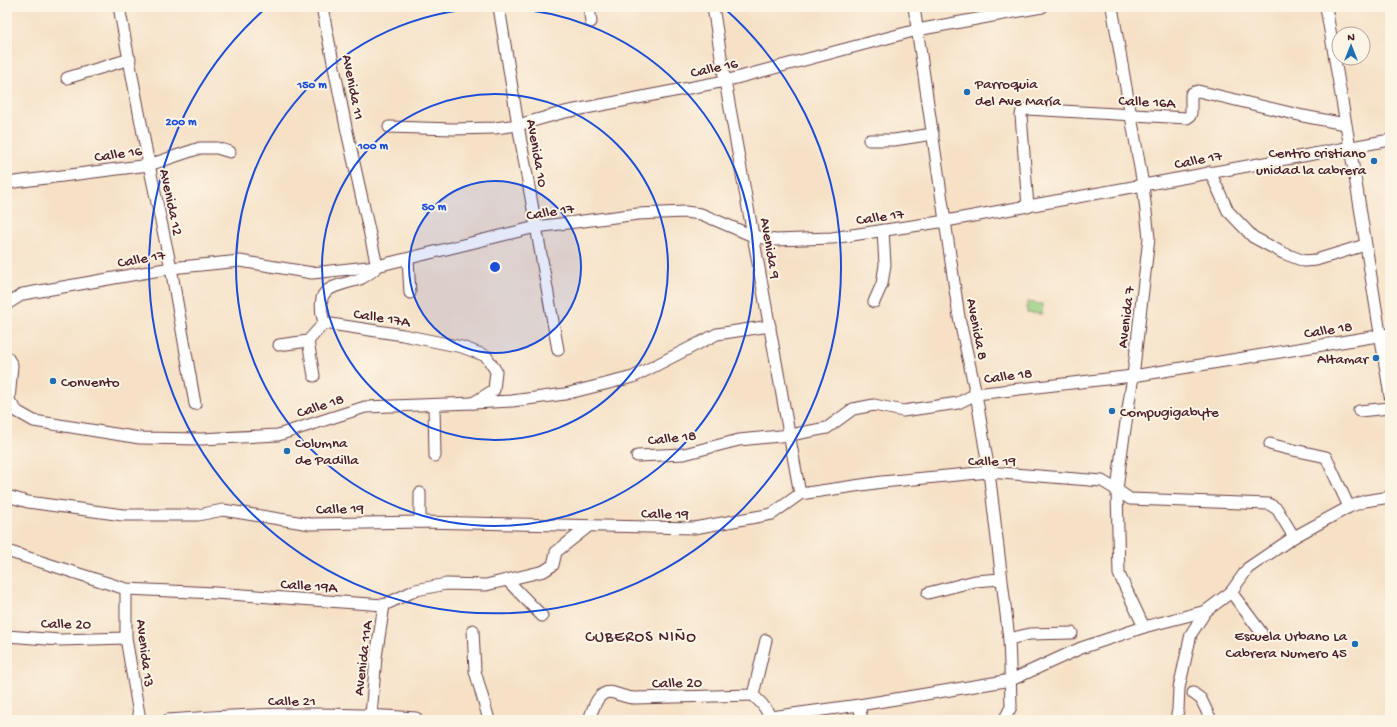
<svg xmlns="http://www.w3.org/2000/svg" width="1397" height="727" font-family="'Gochi Hand',sans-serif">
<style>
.park{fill:url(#park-crowns);stroke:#707656}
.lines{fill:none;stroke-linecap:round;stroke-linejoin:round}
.minor-casing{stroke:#643c42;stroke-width:13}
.minor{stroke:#fff;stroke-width:11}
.ring{fill:none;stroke:#1d4ed8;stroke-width:2}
.poi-dot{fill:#1f6fb2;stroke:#fcf5e5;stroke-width:1.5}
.labels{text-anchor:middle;stroke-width:4;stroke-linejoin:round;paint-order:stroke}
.street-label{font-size:15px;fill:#4a1f2b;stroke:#fcf5e5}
.poi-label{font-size:15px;fill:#4a1f2b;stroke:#fcf5e5;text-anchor:start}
.neighbourhood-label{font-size:16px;letter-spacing:1px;fill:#4a1f2b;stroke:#fcf5e5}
.centre{fill:#1d4ed8;stroke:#fcf5e5;stroke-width:2}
.ring-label{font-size:12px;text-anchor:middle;font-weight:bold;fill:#1d4ed8;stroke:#fcf5e5;stroke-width:4;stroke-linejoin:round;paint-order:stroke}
</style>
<defs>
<pattern id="park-crowns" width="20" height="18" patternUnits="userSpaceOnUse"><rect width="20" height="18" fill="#95cd80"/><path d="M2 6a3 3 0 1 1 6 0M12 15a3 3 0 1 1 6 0" fill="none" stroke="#7ca669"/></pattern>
</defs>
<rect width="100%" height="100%" fill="#fcf5e5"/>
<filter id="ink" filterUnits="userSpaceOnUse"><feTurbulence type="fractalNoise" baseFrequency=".025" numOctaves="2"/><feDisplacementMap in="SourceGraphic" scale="8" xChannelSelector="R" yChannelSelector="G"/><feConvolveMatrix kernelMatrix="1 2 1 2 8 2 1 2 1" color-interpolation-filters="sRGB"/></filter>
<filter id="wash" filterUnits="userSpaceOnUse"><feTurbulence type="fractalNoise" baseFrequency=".012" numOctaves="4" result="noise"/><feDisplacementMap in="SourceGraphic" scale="16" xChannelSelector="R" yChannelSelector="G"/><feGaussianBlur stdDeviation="0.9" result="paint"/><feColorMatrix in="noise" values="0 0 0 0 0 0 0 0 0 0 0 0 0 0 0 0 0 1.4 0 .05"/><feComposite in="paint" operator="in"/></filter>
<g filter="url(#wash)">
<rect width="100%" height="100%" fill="#f6e1c7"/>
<path class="park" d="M1027 302 1042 304V314L1027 313Z"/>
</g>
<g filter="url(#ink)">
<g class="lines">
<g class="minor-casing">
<g id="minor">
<path d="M119 7 149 165 171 268 195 404"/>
<path d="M322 7 346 127 377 266"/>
<path d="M499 7 518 125 558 350"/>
<path d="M589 7 591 22"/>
<path d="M713 7 725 81 800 494"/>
<path d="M914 7 959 317 976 394 989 472 1009 639 1010 665 1011 707 1004 720"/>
<path d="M1112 7 1143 185 1149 238 1133 376 1122 449 1117 490 1119 574 1144 627"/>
<path d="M1326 7 1358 195 1390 396"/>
<path d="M67 78 130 59"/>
<path d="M389 127 453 129 495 128 518 125 565 112 725 81 917 30 1042 7"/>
<path d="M869 140H894L933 134"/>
<path d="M1210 172 1228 211 1253 237 1283 253 1304 261 1316 260 1365 245"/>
<path d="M7 183 149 165 200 148H217L230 152"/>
<path d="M1028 207 1021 115 1022 111 1027 109 1187 118 1190 116 1191 113V94L1194 92 1198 91 1303 116 1345 124"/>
<path d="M408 259 410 293"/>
<path d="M874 302 882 284 885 265 883 230"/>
<path d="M7 304 23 294 171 268 240 261 312 273 377 266 536 227 638 214 685 212 701 214 753 236 775 240 832 238 946 221 1390 140"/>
<path d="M324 323 403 335 462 347 486 356 496 371 494 390 473 403"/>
<path d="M324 323C322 315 320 307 322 298 325 285 351 283 362 278 367 275 373 271 377 267"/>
<path d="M308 341 314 376"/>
<path d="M279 345 308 341 324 323"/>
<path d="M7 357 12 365 9 401 18 412 34 421 140 438 201 439 278 435 365 407 473 403 512 401 565 394 633 377 717 334 770 326"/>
<path d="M434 405 435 456"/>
<path d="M1359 411 1390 408"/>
<path d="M1270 444C1288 450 1307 452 1326 457L1349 507"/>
<path d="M637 456 684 454 739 440 790 435 827 428 853 409 874 405 903 411 958 403 976 394 1133 376 1390 334"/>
<path d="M420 493V522"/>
<path d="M7 496 28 502 123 515H198L223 510 310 524 420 522 694 528 772 514 800 494 882 482 989 472 1102 481 1117 490 1130 499 1269 504 1277 509 1294 537"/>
<path d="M7 551 126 589 215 593 384 605 416 590 446 584 486 585 544 571 553 565 556 552 589 526"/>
<path d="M507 580 542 616"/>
<path d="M126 589V638L140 720"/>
<path d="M1231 592 1261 632"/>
<path d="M928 593 975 581 1001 579"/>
<path d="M473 630 475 671 489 720"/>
<path d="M7 636 60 640 126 638"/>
<path d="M1009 639 1030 634 1072 633"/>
<path d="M1193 693 1201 699 1211 720"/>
<path d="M753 695 766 640"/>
<path d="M753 695 762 704 771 717"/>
<path d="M859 705 862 720"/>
<path d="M371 715 376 657 384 605"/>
<path d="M168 720C250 713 334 712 416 718"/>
<path d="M589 720C593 709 598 688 614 693 621 695 627 698 635 698L753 695"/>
<path d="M766 720 771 717 859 705 1011 680 1081 648 1144 627 1206 611 1231 592 1248 568 1294 537 1349 507 1365 501 1390 497"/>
<path d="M1176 720 1178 710 1179 688 1191 634 1206 611"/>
</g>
</g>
<use href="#minor" class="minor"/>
</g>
</g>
<circle cx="495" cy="267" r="86" fill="#1d4ed8" fill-opacity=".12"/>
<g class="ring">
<circle cx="495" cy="267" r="86"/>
<circle cx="495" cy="267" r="173"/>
<circle cx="495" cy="267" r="259"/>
<path d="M724 8A346 346 0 1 1 266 8"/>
</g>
<g class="poi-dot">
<circle cx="967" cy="92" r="4"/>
<circle cx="1374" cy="161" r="4"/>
<circle cx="1376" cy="358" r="4"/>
<circle cx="53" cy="381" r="4"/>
<circle cx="1112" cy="411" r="4"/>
<circle cx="287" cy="451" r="4"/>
<circle cx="1355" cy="644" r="4"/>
</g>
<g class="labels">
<g class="street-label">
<text transform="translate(714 67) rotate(-12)" y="5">Calle 16</text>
<text transform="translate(354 87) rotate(79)" y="5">Avenida 11</text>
<text transform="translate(1147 101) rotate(3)" y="5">Calle 16A</text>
<text transform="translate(118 153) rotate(-8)" y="5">Calle 16</text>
<text transform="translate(538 153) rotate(80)" y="5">Avenida 10</text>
<text transform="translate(1198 159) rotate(-11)" y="5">Calle 17</text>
<text transform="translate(172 202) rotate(78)" y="5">Avenida 12</text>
<text transform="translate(550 211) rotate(-9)" y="5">Calle 17</text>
<text transform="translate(880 216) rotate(-8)" y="5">Calle 17</text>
<text transform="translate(771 248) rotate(80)" y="5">Avenida 9</text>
<text transform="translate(141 258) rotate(-10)" y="5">Calle 17</text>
<text transform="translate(382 317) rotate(9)" y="5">Calle 17A</text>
<text transform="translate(1125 317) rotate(-83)" y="5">Avenida 7</text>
<text transform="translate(978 329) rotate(79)" y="5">Avenida 8</text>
<text transform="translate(1328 329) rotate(-9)" y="5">Calle 18</text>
<text transform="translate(1008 375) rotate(-7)" y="5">Calle 18</text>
<text transform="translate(320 405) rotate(-18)" y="5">Calle 18</text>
<text transform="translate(672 437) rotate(-6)" y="5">Calle 18</text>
<text x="992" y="465">Calle 19</text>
<text transform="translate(340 508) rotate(-1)" y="5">Calle 19</text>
<text transform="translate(665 513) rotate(1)" y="5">Calle 19</text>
<text transform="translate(309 585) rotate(4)" y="5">Calle 19A</text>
<text transform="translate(66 623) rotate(1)" y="5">Calle 20</text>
<text transform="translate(146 653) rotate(83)" y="5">Avenida 13</text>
<text transform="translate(362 658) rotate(-83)" y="5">Avenida 11A</text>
<text transform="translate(677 682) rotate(-1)" y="5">Calle 20</text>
<text x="292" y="705">Calle 21</text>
</g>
<g class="poi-label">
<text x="975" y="88">Parroquia<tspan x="975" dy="17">del Ave María</tspan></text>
<text x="1366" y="157" text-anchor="end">Centro cristiano<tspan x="1366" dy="17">unidad la cabrera</tspan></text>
<text x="1368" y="363" text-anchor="end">Altamar</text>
<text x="61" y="386">Convento</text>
<text x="1120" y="416">Compugigabyte</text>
<text x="295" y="447">Columna<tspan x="295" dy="17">de Padilla</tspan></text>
<text x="1347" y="640" text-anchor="end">Escuela Urbano La<tspan x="1347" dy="17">Cabrera Numero 45</tspan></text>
</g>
<g class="neighbourhood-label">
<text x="641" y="641">CUBEROS NIÑO</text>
</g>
</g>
<circle cx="495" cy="267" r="6" class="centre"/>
<g class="ring-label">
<text x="312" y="88">150 m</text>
<text x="181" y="125">200 m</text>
<text x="373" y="149">100 m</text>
<text x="434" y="210">50 m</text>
</g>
<rect width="1397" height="727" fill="none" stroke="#fcf5e5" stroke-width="24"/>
<g transform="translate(1351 46)"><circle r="19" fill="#fcf5e5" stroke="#b59f9b"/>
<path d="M0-3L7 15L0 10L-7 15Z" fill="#1f6fb2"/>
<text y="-6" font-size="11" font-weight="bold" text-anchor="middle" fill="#4a1f2b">N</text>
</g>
</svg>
